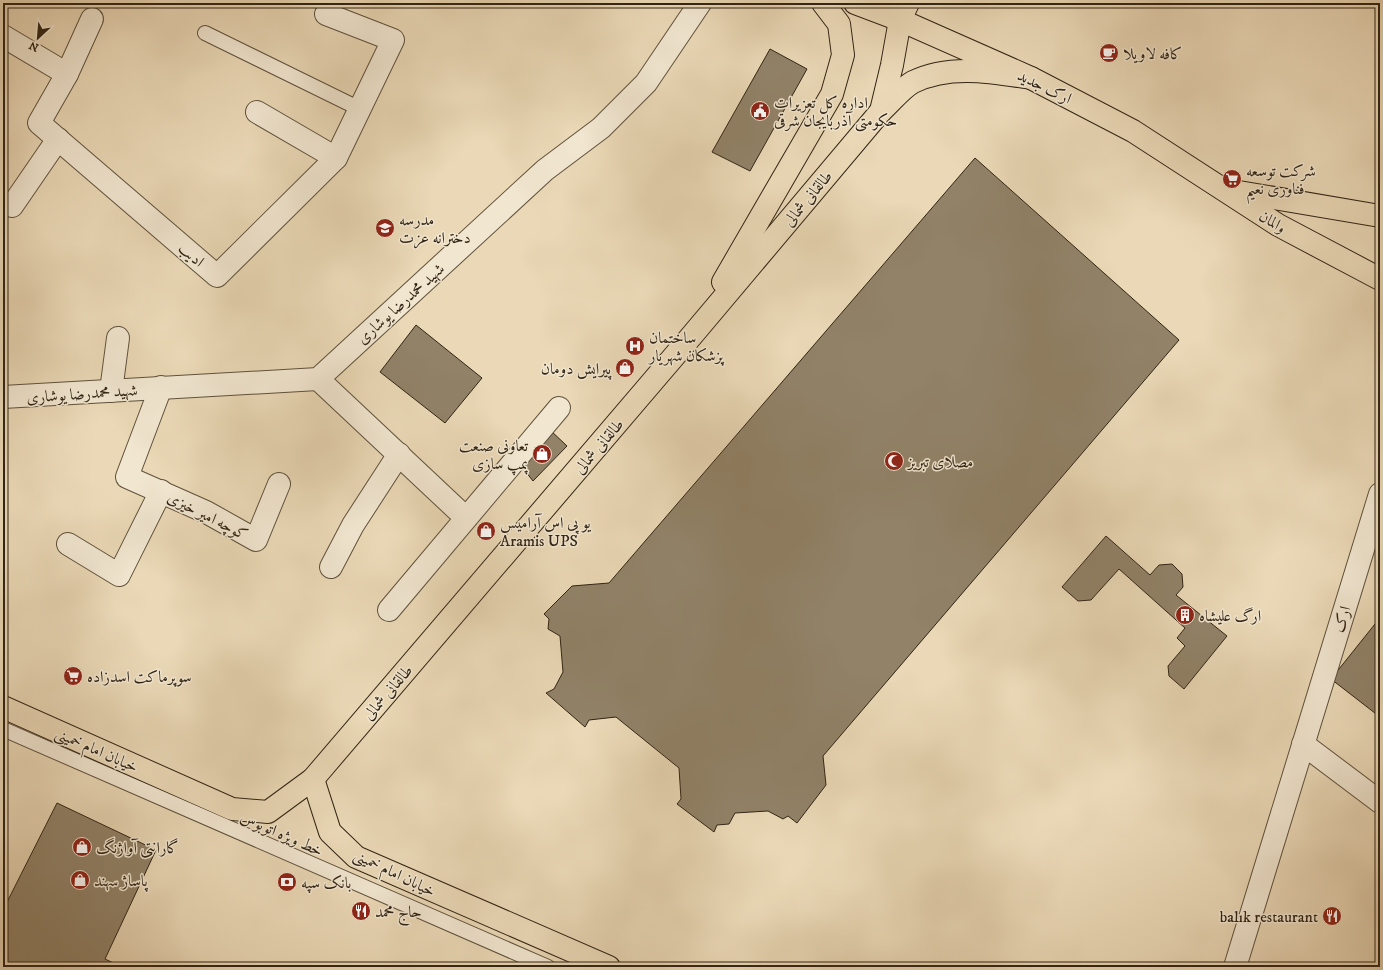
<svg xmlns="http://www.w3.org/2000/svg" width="1383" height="970" font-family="'IM FELL DW Pica',Amiri,serif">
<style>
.building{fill:#918268;stroke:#312414}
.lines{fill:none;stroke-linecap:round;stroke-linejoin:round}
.service-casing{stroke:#5f513c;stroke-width:16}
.minor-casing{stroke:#5f513c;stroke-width:24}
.primary-casing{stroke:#312414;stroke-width:24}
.service{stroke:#f1e6d0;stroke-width:14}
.minor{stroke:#f1e6d0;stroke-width:22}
.primary{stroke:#ead8b6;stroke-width:22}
.labels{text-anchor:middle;stroke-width:3;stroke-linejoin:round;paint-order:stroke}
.poi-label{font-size:16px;fill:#312414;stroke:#f1e6d0;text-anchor:start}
.street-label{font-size:16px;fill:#312414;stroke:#f1e6d0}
</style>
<rect width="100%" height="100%" fill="#ead8b6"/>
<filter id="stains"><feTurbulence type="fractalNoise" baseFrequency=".005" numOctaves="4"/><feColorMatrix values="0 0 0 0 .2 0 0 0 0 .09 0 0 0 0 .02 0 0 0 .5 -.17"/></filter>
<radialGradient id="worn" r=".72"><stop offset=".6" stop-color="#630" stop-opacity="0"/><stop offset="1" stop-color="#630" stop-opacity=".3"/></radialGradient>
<g class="building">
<path d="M770 49 807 69 750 171 712 152Z"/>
<path d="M975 158 1179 340 823 756 826 785 797 823 788 816 783 819 768 811 735 813 729 824 717 825 714 832 677 804 681 799 679 768 616 717 589 720 585 727 546 693 554 689 563 672 560 636 548 629 549 619 544 614 572 586 609 583Z"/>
<path d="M416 325 482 378 445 423 380 372Z"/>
<path d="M549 429 567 446 533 481 518 462Z"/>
<path d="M1106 536 1150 575 1159 565 1172 564 1182 574 1183 587 1176 595 1227 636 1184 689 1169 676 1168 666 1185 646 1177 638 1185 628 1119 569 1091 600 1078 601 1062 587Z"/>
<path d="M1379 619 1380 620V717L1331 679Z"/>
<path d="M57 803 156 850 105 959 122 967H3V910Z"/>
</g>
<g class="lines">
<g class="service-casing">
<g id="service">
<path d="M205 33 360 109"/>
<path d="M3 729 548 967"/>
</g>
</g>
<g class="minor-casing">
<g id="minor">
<path d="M3 36 67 74 39 123 217 276 336 158 393 40 326 14"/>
<path d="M67 74 92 19"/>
<path d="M257 112 336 158"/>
<path d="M12 206 58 139"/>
<path d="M318 379 466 518"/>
<path d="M161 387 127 477 206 512 256 540 279 484"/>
<path d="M111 391 118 338"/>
<path d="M3 397 318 379 545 170 601 128 646 83 700 3"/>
<path d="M68 544 119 575 161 491"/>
<path d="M331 567 353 525 399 454"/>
<path d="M389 610 559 408"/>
<path d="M1303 744 1380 802"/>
<path d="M1235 967 1380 494"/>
</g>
</g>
<g class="primary-casing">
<g id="primary">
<path d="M855 3 900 20 1031 78 1133 131 1278 225 1380 279"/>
<path d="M881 111 892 65 900 20 908 3"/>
<path d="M1233 191 1380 216"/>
<path d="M723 282 832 94 843 55 839 24 823 3"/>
<path d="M3 707 232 809 268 812 313 779 694 333 881 111C891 102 902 88 913 82 950 64 992 72 1031 78"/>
<path d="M313 779 330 832 356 857 609 967"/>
</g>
</g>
<use href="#service" class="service"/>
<use href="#minor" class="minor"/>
<use href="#primary" class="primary"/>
</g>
<defs>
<g id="cafe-disc" transform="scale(1)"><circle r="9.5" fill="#8f2418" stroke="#f1e6d0"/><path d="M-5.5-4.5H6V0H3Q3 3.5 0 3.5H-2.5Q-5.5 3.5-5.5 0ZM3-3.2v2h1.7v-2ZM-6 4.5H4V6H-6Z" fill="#fff"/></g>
<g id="civic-disc" transform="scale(1)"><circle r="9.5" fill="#8f2418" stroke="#f1e6d0"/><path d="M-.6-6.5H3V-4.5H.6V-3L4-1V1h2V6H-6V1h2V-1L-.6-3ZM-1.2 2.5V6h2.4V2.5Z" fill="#fff"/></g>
<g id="supermarket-disc" transform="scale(1)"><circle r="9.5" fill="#8f2418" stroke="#f1e6d0"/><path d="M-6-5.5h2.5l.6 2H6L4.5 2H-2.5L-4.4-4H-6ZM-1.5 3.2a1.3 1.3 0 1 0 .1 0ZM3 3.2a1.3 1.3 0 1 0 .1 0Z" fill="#fff"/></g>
<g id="school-disc" transform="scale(1)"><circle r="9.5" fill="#8f2418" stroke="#f1e6d0"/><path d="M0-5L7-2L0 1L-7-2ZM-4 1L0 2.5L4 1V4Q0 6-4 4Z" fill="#fff"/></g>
<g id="hospital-disc" transform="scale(1)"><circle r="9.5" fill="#8f2418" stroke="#f1e6d0"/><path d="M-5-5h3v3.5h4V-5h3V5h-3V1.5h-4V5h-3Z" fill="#fff"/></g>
<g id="shop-disc" transform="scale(1)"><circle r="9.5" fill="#8f2418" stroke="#f1e6d0"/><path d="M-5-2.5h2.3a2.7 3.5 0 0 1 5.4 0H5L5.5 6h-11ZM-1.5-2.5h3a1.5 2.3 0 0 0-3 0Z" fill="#fff"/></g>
<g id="mosque-disc" transform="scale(1)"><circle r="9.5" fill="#8f2418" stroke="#f1e6d0"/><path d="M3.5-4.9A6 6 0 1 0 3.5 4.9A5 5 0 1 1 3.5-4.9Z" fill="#fff"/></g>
<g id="building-disc" transform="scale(1)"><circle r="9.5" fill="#8f2418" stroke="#f1e6d0"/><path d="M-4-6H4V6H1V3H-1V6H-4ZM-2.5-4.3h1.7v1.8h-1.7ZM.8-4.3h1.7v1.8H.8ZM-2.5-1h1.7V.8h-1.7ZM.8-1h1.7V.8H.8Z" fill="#fff"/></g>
<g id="bank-disc" transform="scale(1)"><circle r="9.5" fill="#8f2418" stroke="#f1e6d0"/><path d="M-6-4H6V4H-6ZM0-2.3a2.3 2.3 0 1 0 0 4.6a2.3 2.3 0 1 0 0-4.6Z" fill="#fff"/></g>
<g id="restaurant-disc" transform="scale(1)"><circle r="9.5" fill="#8f2418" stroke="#f1e6d0"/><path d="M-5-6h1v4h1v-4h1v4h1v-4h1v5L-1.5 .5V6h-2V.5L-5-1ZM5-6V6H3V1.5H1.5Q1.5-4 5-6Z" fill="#fff"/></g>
</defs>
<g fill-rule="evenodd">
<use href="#cafe-disc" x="1109" y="53"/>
<use href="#civic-disc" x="760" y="111"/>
<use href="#supermarket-disc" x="1232" y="179"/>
<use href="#school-disc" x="385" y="228"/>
<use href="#hospital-disc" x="635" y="346"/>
<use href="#shop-disc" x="625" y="368"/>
<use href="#shop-disc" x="542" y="454"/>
<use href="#mosque-disc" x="894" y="461"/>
<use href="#shop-disc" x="486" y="531"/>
<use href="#building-disc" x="1185" y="615"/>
<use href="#supermarket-disc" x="73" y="676"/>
<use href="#shop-disc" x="82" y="847"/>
<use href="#shop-disc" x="80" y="880"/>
<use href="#bank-disc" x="287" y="882"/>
<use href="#restaurant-disc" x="361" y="911"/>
<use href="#restaurant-disc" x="1332" y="916"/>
</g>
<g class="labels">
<g class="poi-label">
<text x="1123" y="59">کافه لاویلا</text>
<text x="774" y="108">اداره کل تعزیرات<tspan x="774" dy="18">حکومتی آذربایجان شرقی</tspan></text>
<text x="1246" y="176">شرکت توسعه<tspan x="1246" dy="18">فناوری نعیم</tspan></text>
<text x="399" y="225">مدرسه<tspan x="399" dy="18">دخترانه عزت</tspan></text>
<text x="649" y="343">ساختمان<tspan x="649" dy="18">پزشکان شهریار</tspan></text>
<text x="611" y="374" text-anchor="end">پیرایش دومان</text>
<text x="528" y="451" text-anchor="end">تعاونی صنعت<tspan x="528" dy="18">پمپ سازی</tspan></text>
<text x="908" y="467">مصلای تبریز</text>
<text x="500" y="528">یو پی اس آرامیس<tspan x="500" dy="18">Aramis UPS</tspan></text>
<text x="1199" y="621">ارگ علیشاه</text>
<text x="87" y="682">سوپرماکت اسدزاده</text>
<text x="96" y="853">گارانتی آواژنگ</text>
<text x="94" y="886">پاساژ سهند</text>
<text x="301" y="888">بانک سپه</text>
<text x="375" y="917">حاج محمد</text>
<text x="1318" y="922" text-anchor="end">balık restaurant</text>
</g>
<g class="street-label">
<text transform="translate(1045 86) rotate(26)" y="6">ارک جدید</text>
<text transform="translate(807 198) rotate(-50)" y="6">طالقانی شمالی</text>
<text transform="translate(1273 221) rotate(31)" y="6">والمان</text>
<text transform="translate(192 254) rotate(41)" y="6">ادیب</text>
<text transform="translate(400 303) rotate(-42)" y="6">شهید محمدرضا یوشاری</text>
<text transform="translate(82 393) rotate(-4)" y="6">شهید محمدرضا یوشاری</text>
<text transform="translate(598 446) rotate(-49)" y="6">طالقانی شمالی</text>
<text transform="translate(208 515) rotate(27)" y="6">کوچه امیر خیزی</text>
<text transform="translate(1341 619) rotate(-73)" y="6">ارک</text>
<text transform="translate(387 692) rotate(-49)" y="6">طالقانی شمالی</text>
<text transform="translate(97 749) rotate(24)" y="6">خیابان امام خمینی</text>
<text transform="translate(282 833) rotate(24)" y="6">خط ویژه اتوبوس</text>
<text transform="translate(395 872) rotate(26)" y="6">خیابان امام خمینی</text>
</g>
</g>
<rect width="1383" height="970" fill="none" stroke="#ead8b6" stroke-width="16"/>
<rect x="4" y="4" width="1375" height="962" fill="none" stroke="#312414" stroke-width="2"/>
<rect x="8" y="8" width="1367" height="954" fill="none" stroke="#312414"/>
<g transform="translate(38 38) rotate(206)" stroke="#f1e6d0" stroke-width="3" paint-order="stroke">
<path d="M0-3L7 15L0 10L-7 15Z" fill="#312414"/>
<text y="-6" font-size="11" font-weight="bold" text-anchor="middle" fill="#312414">N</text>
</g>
<rect width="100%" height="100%" filter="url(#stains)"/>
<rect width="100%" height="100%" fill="url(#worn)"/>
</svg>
